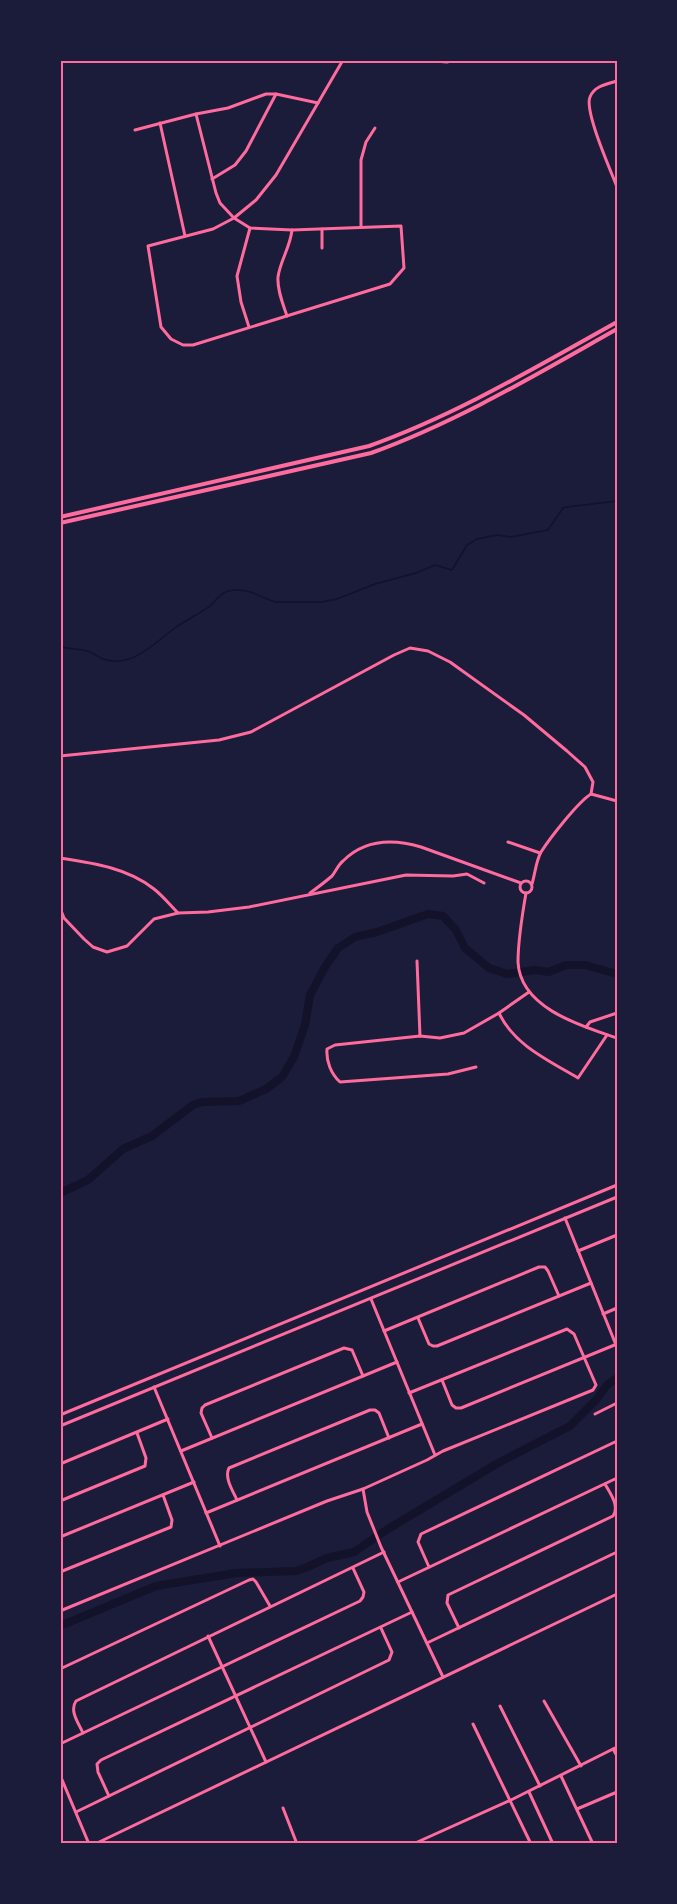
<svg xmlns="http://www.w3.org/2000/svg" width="677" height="1904" font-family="'IBM Plex Sans',sans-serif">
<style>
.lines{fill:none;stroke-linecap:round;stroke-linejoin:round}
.stream{stroke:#12122b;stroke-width:1.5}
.river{stroke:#12122b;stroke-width:8}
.minor{stroke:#ff6b9d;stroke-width:3}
.tertiary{stroke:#ff6b9d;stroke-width:3}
.secondary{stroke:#ff6b9d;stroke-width:4}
.neatline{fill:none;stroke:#ff6b9d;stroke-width:2}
</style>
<rect width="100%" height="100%" fill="#1b1b3a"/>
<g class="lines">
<path class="stream" d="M60 646C69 650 77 648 87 651 93 652 97 657 103 659 132 669 154 643 175 628 186 620 199 614 210 606 220 597 220 591 236 590 254 590 259 597 275 602H322L337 599 375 584 416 573 435 565 452 570 467 545 477 539 497 535 511 537 548 530 563 508 567 507 617 501"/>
<g class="river">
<path d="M60 1193 88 1180 123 1149 152 1136 193 1105 202 1102 239 1101 266 1089 282 1077 294 1057 305 1025 310 995 325 967 338 948 355 937 377 932 428 914 443 916 456 930 465 948 489 968 507 974 535 970 549 972 566 965H585L617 974"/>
<path d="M60 1626 156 1586 236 1573 296 1571 305 1568 327 1558 354 1552 388 1529 498 1463 570 1426 596 1400 607 1385 617 1378"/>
</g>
<g class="minor">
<path d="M421 60 447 62 454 60"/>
<path d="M196 114 216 193 220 203 234 218 250 228 292 230 401 226 404 268 390 284 193 345H183L171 339 161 327 148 246 213 229 234 218 256 200 276 175 343 60"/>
<path d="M160 123 185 236"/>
<path d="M135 130 196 114 228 108 266 94H276L318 103"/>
<path d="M212 179 235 165 246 151 276 94"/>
<path d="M361 227V160L366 142 375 128"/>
<path d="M322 248V229"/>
<path d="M287 316C283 304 277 290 278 277 280 261 290 248 292 230"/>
<path d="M249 327 241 302 237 276 250 228"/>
<path d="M60 756 219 740 251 732 394 655 410 648 428 651 450 662 524 715 567 751 585 767 593 782 591 794C578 802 550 838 541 852 536 861 535 874 532 884"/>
<path d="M591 794 617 801"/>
<path d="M508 842 540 853"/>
<path d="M60 858C93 863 128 868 154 889 163 896 170 905 178 913L208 912 249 907 406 875 453 876 467 874 484 883"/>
<circle cx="526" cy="887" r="6"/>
<path d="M60 884 61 858"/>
<path d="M310 893C317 888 325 882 332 876 336 871 338 865 343 861 365 839 394 839 421 847L521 883"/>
<path d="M526 893C522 916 518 939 518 962 520 1008 581 1026 617 1038"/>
<path d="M60 908 64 918 84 939 93 947 107 952 127 946 154 919 178 913"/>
<path d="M417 961 420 1036"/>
<path d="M499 1013C514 1045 548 1060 578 1078L607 1035"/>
<path d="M586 1027 590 1022 617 1013"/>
<path d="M476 1067 448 1074 340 1082C331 1074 326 1061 327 1049L335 1045 420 1036 440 1038 464 1033 499 1013 529 992"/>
<path d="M565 1218 616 1345"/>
<path d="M578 1251 617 1235"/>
<path d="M371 1299 435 1455"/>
<path d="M603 1314 617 1308"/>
<path d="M418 1318 429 1344 433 1346H437L591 1283"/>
<path d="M384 1331 539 1267H545L548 1271 559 1296"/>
<path d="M442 1380 452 1405 456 1408H461L617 1344"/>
<path d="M154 1387 220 1546"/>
<path d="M595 1414 617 1403"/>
<path d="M60 1426 617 1197"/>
<path d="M212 1438 201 1413 202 1408 205 1405 344 1348 352 1350 363 1376"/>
<path d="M181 1451 397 1362"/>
<path d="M60 1464 168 1419"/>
<path d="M363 1489 367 1512 381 1547 443 1677"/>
<path d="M237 1500C233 1491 224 1478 229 1468L370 1410H375L379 1413 389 1438"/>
<path d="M60 1501 145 1466 146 1458 137 1433"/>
<path d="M206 1513 422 1424"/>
<path d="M60 1537 194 1482"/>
<path d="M429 1567 418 1542 421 1534 617 1441"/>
<path d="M60 1572 171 1527 172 1520 163 1495"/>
<path d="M398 1582 617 1478"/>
<path d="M60 1611 327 1501 363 1489 427 1460 443 1451 593 1390 596 1385 574 1334 567 1329 409 1393"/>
<path d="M459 1628 447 1603 448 1595 613 1516C620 1506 610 1493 605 1484"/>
<path d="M208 1636 266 1762"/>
<path d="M427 1643 617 1552"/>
<path d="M60 1669 249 1580 253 1579 256 1582 270 1606"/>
<path d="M544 1701 581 1766"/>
<path d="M500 1706 540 1786"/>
<path d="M473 1724 531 1844"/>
<path d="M83 1733C79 1724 69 1711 76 1701L384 1552"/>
<path d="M60 1744 360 1601 363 1597 364 1592 353 1568"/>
<path d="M613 1749 617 1756"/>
<path d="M60 1775 89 1844"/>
<path d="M561 1776 593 1844"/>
<path d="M529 1792 553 1844"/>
<path d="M109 1796 98 1772 97 1764 101 1760 412 1612"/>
<path d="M283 1808 297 1844"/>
<path d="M577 1809 617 1792"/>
<path d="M76 1812 389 1660 392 1652 381 1628"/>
<path d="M95 1844 617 1594"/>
</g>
<g class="tertiary">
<path d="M617 81C607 84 594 86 590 97 584 111 611 171 617 187"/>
<path d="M60 1415 617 1185"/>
<path d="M413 1844 511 1800 617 1747"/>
</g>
<g class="secondary">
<path d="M60 517 369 446C456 415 536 367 617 322"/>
<path d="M60 523 371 453C457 422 537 374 617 329"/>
</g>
</g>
<rect width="677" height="1904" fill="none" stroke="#1b1b3a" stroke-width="123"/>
<rect x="62" y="62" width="554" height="1780" class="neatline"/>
</svg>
